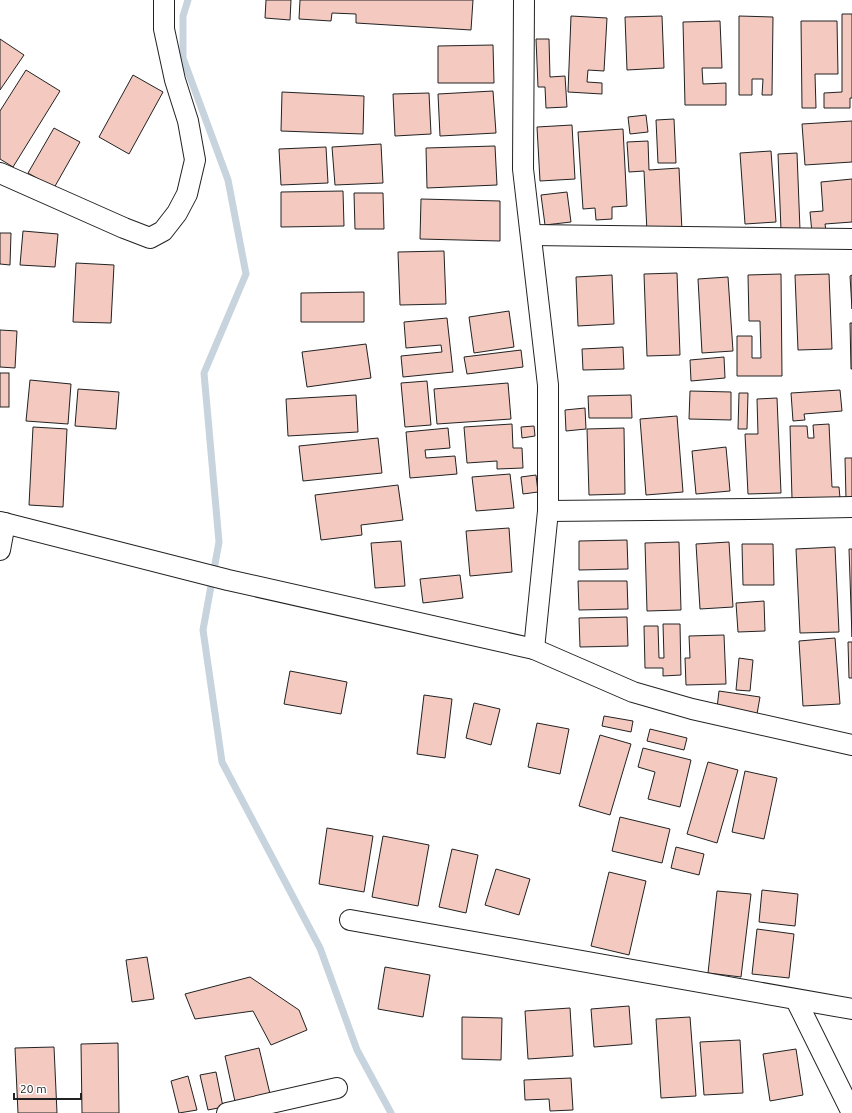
<svg xmlns="http://www.w3.org/2000/svg" width="852" height="1113" font-family="Ubuntu,sans-serif">
<style>
.lines{fill:none;stroke-linecap:round;stroke-linejoin:round}
.stream{stroke:#c7d3dd;stroke-width:7}
.building{fill:#f3c9c0;stroke:#222}
.street-casing{stroke:#222;stroke-width:22}
.street{stroke:#fff;stroke-width:20}
</style>
<rect width="100%" height="100%" fill="#fff"/>
<g class="lines">
<path class="stream" d="M188 0 183 16V58L228 180 246 274 204 373 219 542 203 630 222 762 320 948 357 1050 391 1113"/>
</g>
<g class="building">
<path d="M266 0H291L290 20 265 18Z"/>
<path d="M300 0H473L471 30 356 23V14L332 13 331 21 299 19Z"/>
<path d="M842 14H852V98H850V108H824V93L842 92Z"/>
<path d="M571 16 607 18 604 71 588 70 587 82 602 83V94L568 92Z"/>
<path d="M662 16 664 68 627 70 625 17Z"/>
<path d="M739 16 773 17 772 95H762L763 79H752V95H739Z"/>
<path d="M720 21 722 68H702L703 84 726 83V105H685L683 22Z"/>
<path d="M801 21H837L838 74H815L816 108H802Z"/>
<path d="M0 39 24 55 0 90Z"/>
<path d="M536 39H549L550 77 565 76 567 107 546 108 545 87H538Z"/>
<path d="M493 45 494 83H438V46Z"/>
<path d="M26 70 60 91 13 167 0 159V111Z"/>
<path d="M133 75 163 92 129 154 99 137Z"/>
<path d="M493 91 496 133 440 136 438 94Z"/>
<path d="M282 92 364 96 363 134 281 131Z"/>
<path d="M429 93 431 134 395 136 393 94Z"/>
<path d="M646 115 648 132 630 134 628 117Z"/>
<path d="M674 119 676 163H658L656 120Z"/>
<path d="M852 121V162L805 165 802 124Z"/>
<path d="M572 125 575 179 540 181 537 127Z"/>
<path d="M54 128 80 142 54 188 28 173Z"/>
<path d="M623 129 627 206 612 207V219L596 220 595 208 583 209 578 132Z"/>
<path d="M648 141 649 170 679 168 682 231 647 232 644 171 629 172 627 142Z"/>
<path d="M381 144 383 183 335 185 332 147Z"/>
<path d="M495 146 497 185 427 188 426 148Z"/>
<path d="M326 147 328 183 281 185 279 149Z"/>
<path d="M771 151 776 222 745 224 740 153Z"/>
<path d="M797 153 800 230H781L778 154Z"/>
<path d="M852 179V222L825 224 826 231 812 233 810 212 823 211 821 182Z"/>
<path d="M343 191 344 226 281 227V192Z"/>
<path d="M567 192 571 222 545 225 541 195Z"/>
<path d="M354 193H383L384 229H355Z"/>
<path d="M421 199 500 201V241L420 239Z"/>
<path d="M23 231 58 234 55 267 20 265Z"/>
<path d="M0 233H11L10 265 0 264Z"/>
<path d="M444 251 446 304 400 305 398 252Z"/>
<path d="M76 263 114 265 111 323 73 322Z"/>
<path d="M677 273 680 355 647 356 644 274Z"/>
<path d="M781 274 782 376H737V336H752V358H761L760 321H749L748 275Z"/>
<path d="M829 274 832 349 798 350 795 275Z"/>
<path d="M612 275 614 324 578 326 576 277Z"/>
<path d="M852 275V309L850 276Z"/>
<path d="M728 277 733 351 702 353 698 279Z"/>
<path d="M364 292V322H301V293Z"/>
<path d="M509 311 514 347 474 353 469 317Z"/>
<path d="M447 318 453 372 403 377 401 356 442 352 441 345 406 348 404 322Z"/>
<path d="M850 323H852V369H851Z"/>
<path d="M0 330 17 331 15 368 0 367Z"/>
<path d="M366 344 371 378 307 387 302 352Z"/>
<path d="M623 347 624 369 583 370 582 349Z"/>
<path d="M521 350 523 367 467 374 464 357Z"/>
<path d="M724 357 725 378 691 381 690 360Z"/>
<rect x="0" y="373" width="9" height="34"/>
<path d="M30 380 71 384 68 424 26 421Z"/>
<path d="M427 381 431 425 405 427 401 383Z"/>
<path d="M508 383 511 419 437 424 434 389Z"/>
<path d="M78 389 119 392 116 429 75 426Z"/>
<path d="M840 390 842 411 804 414 805 420 793 421 791 393Z"/>
<path d="M690 391 731 392V420L689 419Z"/>
<path d="M739 393H748L747 429H738Z"/>
<path d="M356 395 358 432 288 436 286 399Z"/>
<path d="M631 395 632 418H589L588 396Z"/>
<path d="M777 398 781 493 748 494 745 434H758L757 399Z"/>
<path d="M585 408 586 429 566 431 565 410Z"/>
<path d="M677 416 683 492 646 495 640 419Z"/>
<path d="M512 424 513 448H522L523 468 497 469V461L467 463 464 427Z"/>
<path d="M829 424 832 487H839L840 498 792 499 790 426H807L808 438H814L813 425Z"/>
<path d="M534 426 535 436 522 438 521 427Z"/>
<path d="M33 427 67 429 63 507 29 505Z"/>
<path d="M448 428 450 448 425 450 426 458 455 456 457 474 410 478 406 432Z"/>
<path d="M624 428 625 494 589 495 587 429Z"/>
<path d="M378 438 382 473 303 481 299 446Z"/>
<path d="M726 447 730 491 696 494 692 451Z"/>
<path d="M845 458H852V499H846Z"/>
<path d="M510 474 514 508 476 511 472 477Z"/>
<path d="M536 475 538 492 523 494 521 477Z"/>
<path d="M398 485 403 520 361 525 362 535 321 540 315 495Z"/>
<path d="M509 528 512 572 470 576 466 531Z"/>
<path d="M627 540 628 569 579 570V541Z"/>
<path d="M401 541 405 586 375 588 371 543Z"/>
<path d="M679 542 681 610 647 611 645 543Z"/>
<path d="M729 542 733 607 700 609 696 544Z"/>
<path d="M742 544H773L774 585H743Z"/>
<path d="M835 547 839 632 800 633 796 549Z"/>
<path d="M849 549H852V637Z"/>
<path d="M460 575 463 598 423 603 420 579Z"/>
<path d="M578 581H627L628 609 579 610Z"/>
<path d="M764 601 765 631 738 632 736 603Z"/>
<path d="M627 617 628 646 580 647 579 618Z"/>
<path d="M663 624H680L681 675 663 676V668H645L644 626H658L659 658H664Z"/>
<path d="M724 635 726 684 686 685 685 658H690L689 636Z"/>
<path d="M835 638 840 704 803 706 799 641Z"/>
<path d="M848 642H852V678H849Z"/>
<path d="M739 658 753 660 750 691 736 690Z"/>
<path d="M290 671 347 682 341 714 284 704Z"/>
<path d="M719 691 760 697 757 714 717 708Z"/>
<path d="M424 695 452 699 445 758 417 754Z"/>
<path d="M474 703 500 709 491 745 466 738Z"/>
<path d="M604 716 633 721 631 732 602 726Z"/>
<path d="M537 723 569 729 560 774 528 767Z"/>
<path d="M650 729 687 738 684 750 647 741Z"/>
<path d="M600 735 631 744 610 815 579 806Z"/>
<path d="M643 748 691 760 680 807 648 799 655 772 638 767Z"/>
<path d="M708 762 738 770 717 843 687 834Z"/>
<path d="M745 771 777 778 764 839 732 832Z"/>
<path d="M620 817 670 829 662 863 612 851Z"/>
<path d="M327 828 373 836 364 892 319 884Z"/>
<path d="M383 836 429 845 418 906 372 897Z"/>
<path d="M676 847 704 854 699 875 671 868Z"/>
<path d="M452 849 478 855 466 913 439 907Z"/>
<path d="M496 869 530 879 519 915 485 905Z"/>
<path d="M609 872 646 881 629 955 591 946Z"/>
<path d="M762 890 798 894 795 926 759 922Z"/>
<path d="M717 891 751 894 741 977 708 973Z"/>
<path d="M757 929 794 934 789 978 752 974Z"/>
<path d="M147 957 154 999 132 1002 126 960Z"/>
<path d="M385 967 430 975 423 1017 378 1009Z"/>
<path d="M250 977 299 1010 307 1030 271 1045 253 1011 195 1019 185 994Z"/>
<path d="M629 1006 632 1044 594 1047 591 1009Z"/>
<path d="M570 1008 573 1056 528 1059 525 1011Z"/>
<path d="M462 1017 502 1018 501 1060 462 1059Z"/>
<path d="M690 1017 696 1096 661 1098 656 1019Z"/>
<path d="M740 1040 743 1093 704 1095 700 1042Z"/>
<path d="M118 1043 119 1113H82L81 1044Z"/>
<path d="M54 1047 57 1113H18L15 1048Z"/>
<path d="M259 1048 271 1098 236 1106 225 1056Z"/>
<path d="M796 1049 803 1095 770 1101 763 1054Z"/>
<path d="M216 1072 223 1107 208 1110 200 1075Z"/>
<path d="M188 1076 197 1110 179 1113 171 1081Z"/>
<path d="M571 1078 573 1110 550 1111 549 1099 525 1100 524 1080Z"/>
</g>
<g class="lines">
<g class="street-casing">
<g id="street">
<path d="M524 0 523 169 548 385V511L534 649"/>
<path d="M0 173 124 228 150 238 163 231 177 213 187 194 195 160 188 121 175 80 164 29V0"/>
<path d="M531 235 852 239"/>
<path d="M548 511 750 509 852 507"/>
<path d="M0 522 228 580 534 649 633 692 692 709 852 745"/>
<path d="M0 550 5 523"/>
<path d="M350 920 852 1009"/>
<path d="M796 1000 852 1113"/>
<path d="M227 1113 337 1088"/>
</g>
</g>
<use href="#street" class="street"/>
</g>
<path d="M14 1093v6h67v-6" fill="none" stroke="#222222" stroke-width="2"/>
<text x="20" y="1093" font-size="12" fill="#222222" stroke="#ffffff" stroke-width="3" paint-order="stroke">20 m</text>
</svg>
